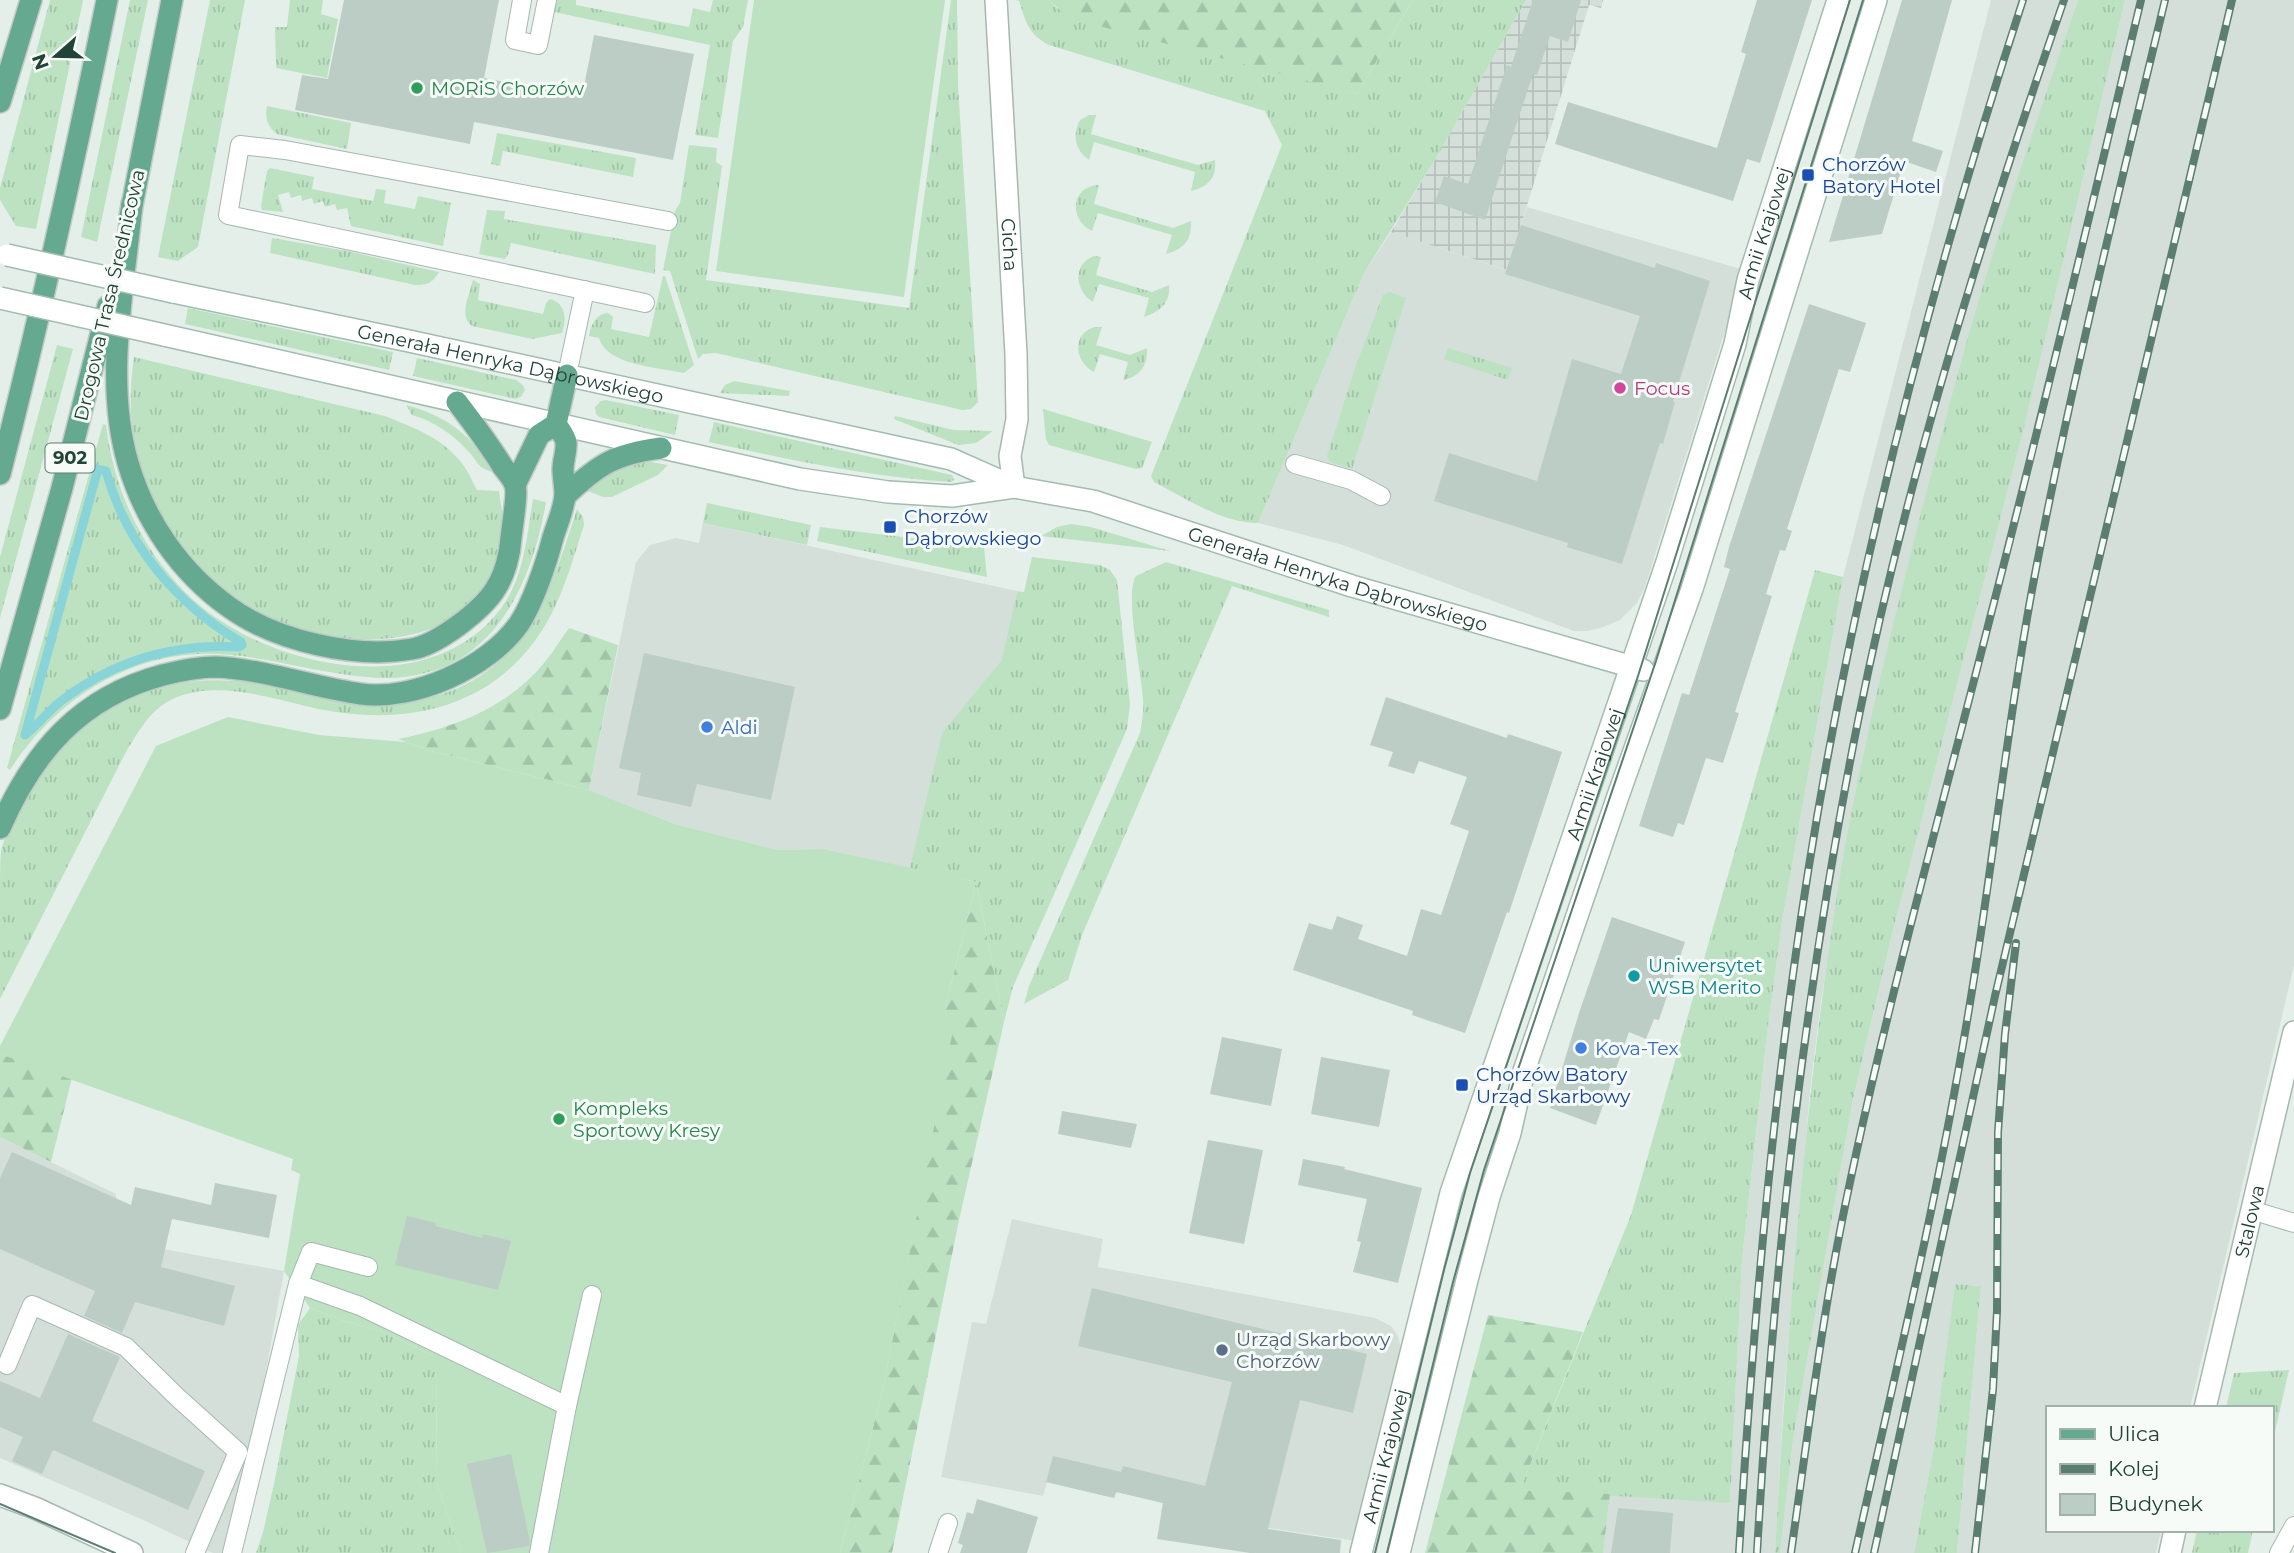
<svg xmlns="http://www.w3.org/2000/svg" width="2294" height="1553" font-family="Montserrat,sans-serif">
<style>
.built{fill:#d3dfd8}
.industrial{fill:url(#industrial-grid)}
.grass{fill:url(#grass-tufts)}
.forest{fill:url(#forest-firs)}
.garden{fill:#bce2c2}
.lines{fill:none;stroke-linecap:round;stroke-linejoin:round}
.stream{stroke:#88d4d8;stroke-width:9}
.building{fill:#bccdc5}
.lane-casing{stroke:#a7b8b0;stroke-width:20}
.street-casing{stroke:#a7b8b0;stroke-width:24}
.secondary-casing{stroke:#a2bcb0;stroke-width:24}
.primary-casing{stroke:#c1cac7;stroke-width:24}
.lane{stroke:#fff;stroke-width:18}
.street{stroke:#fff;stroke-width:21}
.secondary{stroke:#fff;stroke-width:21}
.primary{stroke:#65a991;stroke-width:21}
.tram{stroke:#5c7e72;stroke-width:2}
.rail-casing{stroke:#5c7e72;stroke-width:8}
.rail{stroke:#f6fbf8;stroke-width:5;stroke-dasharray:16;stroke-linecap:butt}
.secondary-bridge-casing{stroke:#a2bcb0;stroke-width:24;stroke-linecap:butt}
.secondary-bridge{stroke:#fff;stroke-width:21}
.leisure-dot{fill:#2e9e5b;stroke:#f6fbf8;stroke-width:2.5}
.transit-dot{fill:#1a4fb4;stroke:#f6fbf8;stroke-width:2.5}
.hotel-dot{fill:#d1479c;stroke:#f6fbf8;stroke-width:2.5}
.shop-dot{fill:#3f7fe0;stroke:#f6fbf8;stroke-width:2.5}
.culture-dot{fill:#0f9aa8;stroke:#f6fbf8;stroke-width:2.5}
.service-dot{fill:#5c6f8a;stroke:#f6fbf8;stroke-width:2.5}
.labels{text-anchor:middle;stroke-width:6;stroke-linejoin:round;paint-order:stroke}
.shield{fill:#f6fbf8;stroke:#627a71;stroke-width:2}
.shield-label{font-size:18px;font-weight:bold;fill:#224337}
.leisure-label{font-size:19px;fill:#27864d;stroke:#f6fbf8;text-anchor:start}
.transit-label{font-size:19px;fill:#164399;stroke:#f6fbf8;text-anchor:start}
.street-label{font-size:19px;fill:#224337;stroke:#f6fbf8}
.hotel-label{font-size:19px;fill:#b23c85;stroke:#f6fbf8;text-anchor:start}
.shop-label{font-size:19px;fill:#366cbe;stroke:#f6fbf8;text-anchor:start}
.culture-label{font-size:19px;fill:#0d838f;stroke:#f6fbf8;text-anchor:start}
.service-label{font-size:19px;fill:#4e5e75;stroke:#f6fbf8;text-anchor:start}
</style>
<defs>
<pattern id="industrial-grid" width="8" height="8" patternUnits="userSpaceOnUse" patternTransform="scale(1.75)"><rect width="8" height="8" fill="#d3dfd8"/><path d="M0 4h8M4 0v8" fill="none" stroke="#b5c1ba"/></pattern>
<pattern id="grass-tufts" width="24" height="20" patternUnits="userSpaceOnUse" patternTransform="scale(1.75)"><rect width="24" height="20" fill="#bce2c2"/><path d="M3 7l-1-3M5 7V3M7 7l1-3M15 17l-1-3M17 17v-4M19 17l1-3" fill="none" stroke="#a1c3a7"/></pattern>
<pattern id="forest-firs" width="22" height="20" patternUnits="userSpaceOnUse" patternTransform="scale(1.75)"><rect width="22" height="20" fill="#bce2c2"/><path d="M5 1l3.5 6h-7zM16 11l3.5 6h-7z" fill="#a1c3a7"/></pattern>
</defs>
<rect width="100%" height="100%" fill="#e5efe9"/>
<g class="built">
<path d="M1991 0H2078L1981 294 1942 431 1864 750 1842 868 1821 1001 1810 1091 1784 1394 1775 1553H1603L1610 1494 1730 1502 1742 1259 1767 1034 1782 922 1843 577Z"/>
<path d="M2125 0H2294V965L2190 1408H2047V1530H2161L2156 1553H1957L1981 1286 1956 1284 1933 1452 1914 1553H1780L1793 1440 1853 1099 1892 934 2024 428Z"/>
<path d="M1527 207 1744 270 1645 587 1637 603 1620 620 1601 628 1587 631H1574L1343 545 1258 523 1364 273 1391 232 1506 270Z"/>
<path d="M703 523 1017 591 956 879 823 849 778 850 675 824 589 790 636 562 650 545 676 538 699 543Z"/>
<path d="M0 1137 116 1194 114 1240 284 1271 237 1531 229 1553H213L141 1519 0 1458Z"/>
<path d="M1012 1219 1103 1239 1098 1267 1375 1318 1391 1326 1398 1336 1402 1352 1356 1541 1161 1512 1163 1503 1117 1492 1114 1498 1047 1482 1043 1496 941 1477 972 1322 986 1324Z"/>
</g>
<path class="industrial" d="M1526 0H1603L1601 8 1589 5 1507 270 1391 232 1436 158Z"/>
<g class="grass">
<path d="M50 0H83L36 229 16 226 0 200V188Z"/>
<path d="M130 0H148L97 242 81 237Z"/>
<path d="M210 0H245L198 247 178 261 158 257Z"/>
<path d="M290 0H323L321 14 338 19 327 78 276 68 275 27H287Z"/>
<path d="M557 0H576V5L689 27 693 8 710 12 713 0H748L743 27 733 41 718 138 695 135 710 45 554 12Z"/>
<path d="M951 0H957L958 85 978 402 971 409 962 410 716 353 703 354 698 359 670 271 663 270 675 211 680 203 689 145 717 148 716 162 722 166 706 280 909 308Z"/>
<path d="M1016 0H1049L1057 8 1357 94 1413 0H1526L1436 158 1364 273 1258 523C1222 523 1185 498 1154 482L1151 476 1282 145 1265 111 1049 45C1028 34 1026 22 1019 1Z"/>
<path d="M2078 0H2125L2024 428 1892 934 1853 1099 1793 1440 1780 1553H1775C1788 1324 1804 1096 1841 870 1858 770 1881 671 1906 573 1929 480 1953 387 1980 296 2010 196 2045 98 2078 0Z"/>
<path d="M267 106 351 123 347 149 277 134C267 126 265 119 267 106Z"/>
<path d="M1089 115H1096L1091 134 1198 165 1215 160C1217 178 1208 187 1191 191L1195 172 1094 142 1089 160C1075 150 1072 135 1080 120Z"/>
<path d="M497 133 636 158 633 177 503 151 500 166 491 164Z"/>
<path d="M270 168 314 177 312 189 373 201 376 189 386 190 384 203 415 209 418 196 451 203 443 246 351 226 347 208 337 210 335 204 325 207 323 201 314 204 312 198 302 201 301 195 291 198 289 192 278 195 283 212 262 210 261 206 267 171Z"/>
<path d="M1099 185 1094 204 1173 228 1191 221C1192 240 1184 249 1166 254L1172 235 1098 213 1092 231C1069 220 1070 186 1099 185Z"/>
<path d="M487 210 505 211 504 219 656 245 655 274 511 243 508 255 505 259 479 254Z"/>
<path d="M272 238 347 251 439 272C432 283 428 285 415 285L270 253Z"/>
<path d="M1094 256 1101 257 1096 275 1152 292 1169 285C1171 303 1159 312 1144 317L1149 298 1099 284 1093 302C1075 291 1072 264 1094 256Z"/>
<path d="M663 276H665L694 365 684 373C659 367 607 366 599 338L589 336C591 324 596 314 608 313L613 317 611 329 649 337Z"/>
<path d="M473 280 480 284 478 300 543 314 546 303 550 299C566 303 567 319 562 333L532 339 472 326C458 316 470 294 473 280Z"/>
<path d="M1389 292 1406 298 1352 469 1330 462 1327 456 1356 365 1383 295Z"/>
<path d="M188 308 393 352 389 370 185 324Z"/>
<path d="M1094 327H1102L1096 345 1130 355 1147 348C1148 365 1140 377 1123 380L1128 362 1100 354 1094 372C1075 362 1071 335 1094 327Z"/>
<path d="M57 345 73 349 0 618V557Z"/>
<path d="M1448 348 1512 368 1508 380 1444 359Z"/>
<path d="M134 357 385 416C412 427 441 437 460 461 467 469 472 480 477 490L499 491C500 501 503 512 503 522 504 531 501 540 499 548 479 658 333 654 255 613 245 608 235 599 225 591 150 535 120 449 134 357Z"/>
<path d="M417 358 516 380 523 385 525 390 521 397 515 399 413 376Z"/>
<path d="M734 381 790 391 789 396 720 393 725 385Z"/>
<path d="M606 400 679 415 675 435 599 417 596 414 595 407 601 401Z"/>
<path d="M406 405C445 415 474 436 492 472 476 467 478 461 468 451 451 433 435 422 412 415Z"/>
<path d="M1043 409 1152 442 1142 468 1136 469 1049 445 1046 439Z"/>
<path d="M895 416 954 430 993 431 976 443 958 445 894 419Z"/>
<path d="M714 422 952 475 954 480 951 482C869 477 790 460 709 442Z"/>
<path d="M103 424 106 425C114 489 139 544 184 591 260 669 436 708 506 601 525 570 527 534 533 499L546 502C529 601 481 688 366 677 309 672 255 652 198 654 119 658 52 705 10 770L7 768Z"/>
<path d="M651 462 668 465 658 475 612 497H603L588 491C607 473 625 465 651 462Z"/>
<path d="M707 503 811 525 807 545 703 523Z"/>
<path d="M577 509 583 517 584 525C571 565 560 608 534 642 482 712 399 725 318 709 273 699 222 680 177 697 152 707 141 728 127 750L0 999C0 966 0 932 0 898 0 883 0 865 1 851 5 833 16 814 25 798 78 702 158 668 265 684 334 693 389 717 458 688 533 654 554 580 577 509Z"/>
<path d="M1071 524 1091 527 1170 551 1041 536 1057 527Z"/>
<path d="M820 527 984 547 987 577 817 541Z"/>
<path d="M1032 557 1100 565 1110 570 1117 580 1130 704 1127 729 1013 987 1004 1022 976 882 910 868 942 733 1002 660 1017 591 1024 592Z"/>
<path d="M1166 562 1329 610V617L1232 586 1082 935 1068 980 1024 1004 1029 986 1140 733C1142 722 1144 711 1143 700 1142 675 1124 594 1136 576Z"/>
<path d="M1815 570 1843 577 1782 922 1767 1034 1742 1259 1730 1503 1520 1490 1631 1215Z"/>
<path d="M1955 1284 1981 1286 1957 1553H1914L1933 1452Z"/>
<path d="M310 1308 344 1321 383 1332 436 1357 437 1485 461 1553H256L263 1532 274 1484 299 1356 298 1325Z"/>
<path d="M2289 1370 2271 1449V1408H2226L2234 1373Z"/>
<path d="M2197 1530H2253L2248 1553H2192Z"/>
</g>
<g class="forest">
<path d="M1049 0H1413L1357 94 1069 18Z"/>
<path d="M569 628 618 645 589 790 431 751 398 739C453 728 507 708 544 663 553 652 561 639 569 628Z"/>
<path d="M976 882 1004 1022 959 1220 892 1553H840L883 1389 951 1035 945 1009Z"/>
<path d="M0 1054 72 1078 51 1162 0 1137Z"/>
<path d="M1488 1315 1583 1332 1520 1490 1610 1494 1603 1553H1425Z"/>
</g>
<g class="garden">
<path d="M754 0H945L904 297 716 271Z"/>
<path d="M228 717 319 735 406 742 431 751 589 790 675 824 778 850 823 849 976 882 945 1009 952 1035 883 1389 840 1553H461L437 1485 436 1357 383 1332 344 1321 310 1308 284 1271 300 1174 291 1170 293 1159 0 1054V1046L156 746Z"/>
</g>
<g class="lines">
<path class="stream" d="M98 469 106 471C126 544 176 604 241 642L242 645 239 647C173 643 113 661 61 701 48 711 38 725 25 735Z"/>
</g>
<g class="building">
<path d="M344 0H499L484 78 582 97 594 35 694 54 673 160 474 122 470 144 295 110 302 75 328 79Z"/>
<path d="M1533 0H1581L1568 42 1550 36 1537 75 1533 74 1485 220 1435 202 1444 176 1468 184 1507 65 1511 67Z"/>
<path d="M1757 0H1812L1760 163 1747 159 1733 201 1555 144 1568 102 1717 148 1746 54 1741 52Z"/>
<path d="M1902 0H1952L1912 141 1943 151 1936 172 1904 161 1882 234 1829 242Z"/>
<path d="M1521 225 1655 268 1656 263 1710 281 1673 402H1675L1663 444 1660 443 1622 564 1567 547 1568 543 1434 501 1449 453 1537 481 1572 359 1621 374 1640 316 1505 274Z"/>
<path d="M1809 304 1866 323 1850 372 1839 369 1824 415 1787 529 1792 531 1785 551 1780 550 1766 594 1772 596 1735 712 1739 713 1723 763 1706 758 1684 825 1678 823 1673 837 1639 826 1682 693 1689 695 1730 569 1724 567 1729 547Z"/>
<path d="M644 653 795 687 771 800 697 784 691 807 637 795 641 773 619 768Z"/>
<path d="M1386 697 1507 738 1508 734 1562 752 1509 913 1507 912 1465 1033 1412 1015 1413 1011 1293 970 1309 923 1332 930 1337 916 1363 925 1358 939 1407 956 1421 909 1441 915 1469 831 1450 824 1467 777 1419 761 1414 774 1388 766 1393 752 1370 745Z"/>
<path d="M1612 917 1685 942 1659 1020 1654 1019 1646 1039 1629 1032 1596 1125 1550 1108 1579 1013Z"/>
<path d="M1222 1037 1282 1049 1271 1106 1210 1094Z"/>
<path d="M1321 1057 1390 1070 1379 1127 1311 1114Z"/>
<path d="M1062 1111 1137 1124 1131 1148 1058 1134Z"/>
<path d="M1208 1140 1263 1150 1244 1244 1189 1233Z"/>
<path d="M12 1152 131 1205 135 1187 211 1205 215 1183 277 1195 269 1238 172 1219 161 1267 235 1286 224 1326 135 1302 122 1333 84 1316 95 1291 0 1249V1178Z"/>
<path d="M1303 1159 1345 1167 1344 1169 1422 1188 1398 1283 1353 1272 1361 1242 1357 1241 1367 1199 1298 1185Z"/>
<path d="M407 1216 436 1223 435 1226 482 1238 483 1234 511 1241 498 1290 395 1265Z"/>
<path d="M1092 1288 1367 1354 1353 1413 1300 1400 1268 1529 1341 1540 1340 1553H1250L1157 1539 1163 1503 1116 1492 1114 1498 1046 1482 1053 1456 1121 1472 1123 1466 1205 1486 1232 1382 1078 1346Z"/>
<path d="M68 1334 120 1357 92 1421 205 1471 188 1510 53 1450 42 1474 12 1461 23 1437 0 1427V1381L40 1398Z"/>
<path d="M511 1454 530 1541 529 1546 487 1553 467 1464Z"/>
<path d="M977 1499 1038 1517 1027 1553H960L963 1545 958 1543 967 1512 973 1514Z"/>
<path d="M1618 1508 1673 1513 1670 1553H1611Z"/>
</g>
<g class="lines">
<g class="lane-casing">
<g id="lane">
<path d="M522 0 515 40 538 45 547 0"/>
<path d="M645 303 228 215 240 145 285 150 668 221"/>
<path d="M567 375 585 290"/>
<path d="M1295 464 1351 480 1381 496"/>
<path d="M2251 1210 2294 1223"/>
<path d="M298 1284 360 1306 567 1406 539 1553"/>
<path d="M7 1365 32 1305 126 1347 176 1396 238 1452 195 1553"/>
<path d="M567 1406 592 1295"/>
<path d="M232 1553 298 1284 311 1252 368 1267"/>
<path d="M938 1553 948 1523"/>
<path d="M2279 1553 2294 1526"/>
</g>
</g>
<g class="street-casing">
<g id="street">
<path id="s1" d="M996 0 1016 354 1017 419 1010 456 1014 487"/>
<path id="s2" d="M2205 1408 2294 1032"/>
<path d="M0 1495 35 1508 132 1553"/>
<path d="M2170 1553 2175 1530"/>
</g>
</g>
<g class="secondary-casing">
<g id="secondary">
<path id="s3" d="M173 292 409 341 951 459 1014 487 1093 501 1352 586 1643 670"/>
<path d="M164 335 800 479 888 492 952 496 1014 487"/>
<path id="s4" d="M1361 1553 1451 1193 1667 562 1735 344 1748 280 1838 0"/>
<path d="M1399 1553 1468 1276 1489 1197 1510 1133 1524 1071 1618 796 1692 589 1876 0"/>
</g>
</g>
<g class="primary-casing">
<g id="primary">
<path d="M0 102 31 0"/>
<path d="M132 204C124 288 104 380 128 463 145 521 180 572 229 607 276 641 355 659 412 649 437 645 483 610 496 588 505 574 510 554 511 538 512 527 518 493 515 485 513 479 507 472 503 467 489 444 473 423 457 402"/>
<path d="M130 216 172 0"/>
<path d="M0 474C40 317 75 159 107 0"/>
<path d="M515 485 539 435 556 424"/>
<path d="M565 496C599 464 615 454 661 448"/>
<path d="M0 709 62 488 108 306"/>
<path d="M0 828C33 752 80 697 163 675 179 671 198 667 215 667 264 669 312 687 361 694 414 701 488 668 519 624 532 605 546 564 552 541 556 526 564 510 565 495 565 486 563 477 563 469 563 460 567 451 566 442 565 436 559 429 556 424L567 375"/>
</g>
</g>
<use href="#lane" class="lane"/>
<use href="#street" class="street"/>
<use href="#secondary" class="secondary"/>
<use href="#primary" class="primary"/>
<g class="tram">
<path d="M0 1504 115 1553"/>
<path d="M1375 1553 1444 1270 1470 1173 1638 676 1850 0"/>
<path d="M1387 1553 1453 1282 1484 1170 1656 661 1863 0"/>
</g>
<g class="rail-casing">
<g id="rail">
<path d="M1739 1553C1751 1357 1767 1161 1794 967 1839 638 1920 315 2023 0"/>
<path d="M1757 1553C1773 1274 1803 996 1858 721 1907 475 1982 237 2064 0"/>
<path d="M1791 1553C1807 1442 1820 1331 1842 1221 1883 1017 1940 816 1991 614 2044 410 2092 205 2141 0"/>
<path d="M1855 1553C1895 1375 1938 1196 1968 1015 1992 874 2006 731 2032 590 2069 392 2118 196 2165 0"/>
<path d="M1874 1553 1995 996 2232 0"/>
<path d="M1975 1553 1993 1389 1997 1311 1998 1132 2005 1034 2016 943"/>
</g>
</g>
<use href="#rail" class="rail"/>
<g class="secondary-bridge-casing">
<g id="secondary-bridge">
<path d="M7 255 173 292"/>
<path d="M0 298 164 335"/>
</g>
</g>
<use href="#secondary-bridge" class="secondary-bridge"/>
</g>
<g class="leisure-dot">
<circle cx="417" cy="88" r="7"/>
<circle cx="559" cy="1119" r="7"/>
</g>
<g class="transit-dot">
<rect x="1801" y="168" width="14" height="14" rx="3.5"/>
<rect x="883" y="520" width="14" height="14" rx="3.5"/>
<rect x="1455" y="1078" width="14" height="14" rx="3.5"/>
</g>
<circle class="hotel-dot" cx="1620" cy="388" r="7"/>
<g class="shop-dot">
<circle cx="707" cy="727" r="7"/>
<circle cx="1581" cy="1048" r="7"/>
</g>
<circle class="culture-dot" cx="1634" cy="976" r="7"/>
<circle class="service-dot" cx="1222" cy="1350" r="7"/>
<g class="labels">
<rect class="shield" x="45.5" y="443.5" width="49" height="29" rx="5"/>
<g class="shield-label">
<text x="70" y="464">902</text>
</g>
<g class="leisure-label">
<text x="431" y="95">MORiS Chorzów</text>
<text x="573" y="1115">Kompleks<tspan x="573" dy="22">Sportowy Kresy</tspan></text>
</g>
<g class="transit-label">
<text x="1822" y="171">Chorzów<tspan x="1822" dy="22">Batory Hotel</tspan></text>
<text x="904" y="523">Chorzów<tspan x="904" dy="22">Dąbrowskiego</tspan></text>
<text x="1476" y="1081">Chorzów Batory<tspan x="1476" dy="22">Urząd Skarbowy</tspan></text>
</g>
<g class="street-label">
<text dy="7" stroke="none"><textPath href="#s4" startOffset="1381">Armii Krajowej</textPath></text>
<text dy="7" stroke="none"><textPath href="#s1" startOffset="245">Cicha</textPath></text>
<text transform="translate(109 295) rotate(-77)" y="7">Drogowa Trasa Średnicowa</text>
<text dy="7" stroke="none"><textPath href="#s3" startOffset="345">Generała Henryka Dąbrowskiego</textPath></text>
<text dy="7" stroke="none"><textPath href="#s3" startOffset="1202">Generała Henryka Dąbrowskiego</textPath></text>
<text dy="7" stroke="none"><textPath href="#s4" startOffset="814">Armii Krajowej</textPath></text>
<text dy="7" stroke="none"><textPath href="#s2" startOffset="192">Stalowa</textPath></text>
<text dy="7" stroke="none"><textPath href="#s4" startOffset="100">Armii Krajowej</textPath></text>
</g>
<g class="hotel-label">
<text x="1634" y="395">Focus</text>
</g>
<g class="shop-label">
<text x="721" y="734">Aldi</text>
<text x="1595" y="1055">Kova-Tex</text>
</g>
<g class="culture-label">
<text x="1648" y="972">Uniwersytet<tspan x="1648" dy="22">WSB Merito</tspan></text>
</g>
<g class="service-label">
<text x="1236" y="1346">Urząd Skarbowy<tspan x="1236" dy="22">Chorzów</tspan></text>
</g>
</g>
<rect x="2046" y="1406" width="228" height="126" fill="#f6fbf8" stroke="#a1b1ab" stroke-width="2"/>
<rect x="2060" y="1429" width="35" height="10" fill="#65a991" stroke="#a1b1ab" stroke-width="2"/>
<text x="2108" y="1441" font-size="21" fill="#224337">Ulica</text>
<rect x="2060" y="1464" width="35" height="10" fill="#5c7e72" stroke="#a1b1ab" stroke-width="2"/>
<text x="2108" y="1476" font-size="21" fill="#224337">Kolej</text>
<rect x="2060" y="1494" width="35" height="21" fill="#bccdc5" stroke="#a1b1ab" stroke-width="2"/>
<text x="2108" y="1511" font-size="21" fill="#224337">Budynek</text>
<g transform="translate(56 56) rotate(250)" stroke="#f6fbf8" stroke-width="5" paint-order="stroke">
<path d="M0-5L12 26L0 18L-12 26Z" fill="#224337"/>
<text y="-10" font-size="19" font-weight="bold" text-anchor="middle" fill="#224337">N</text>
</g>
</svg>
